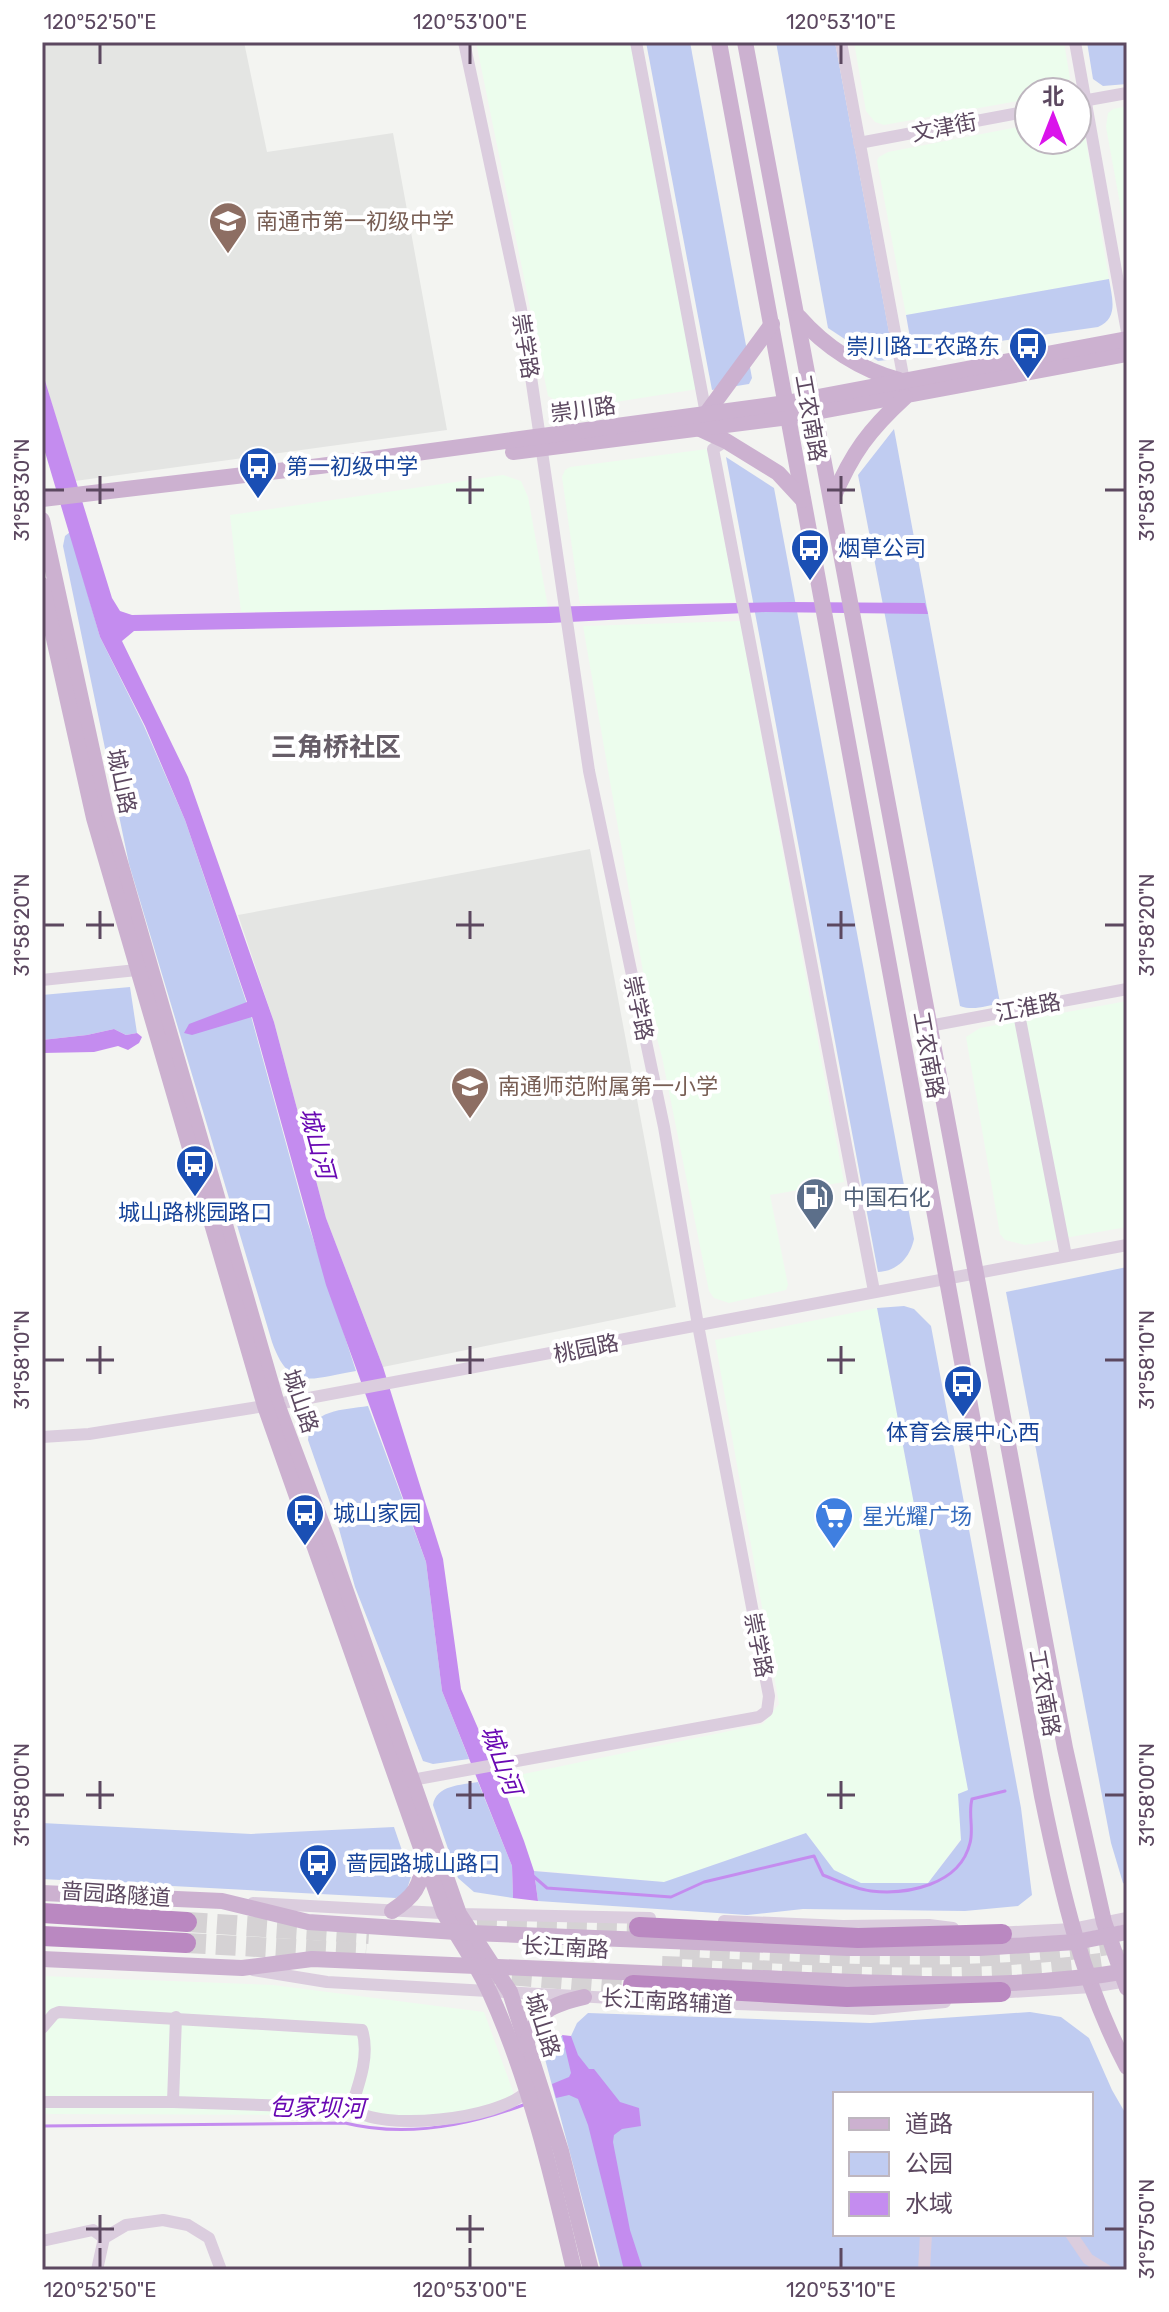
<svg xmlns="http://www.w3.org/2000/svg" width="1169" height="2312" font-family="Rubik,'Noto Sans SC',sans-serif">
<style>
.commercial{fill:#ecfded}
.education{fill:#e4e5e3}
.green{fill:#c0ccf1;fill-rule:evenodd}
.water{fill:#c48cef}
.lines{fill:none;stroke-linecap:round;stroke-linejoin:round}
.stream{stroke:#c48cef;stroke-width:3}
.highway-tunnel{stroke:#d5d2d4;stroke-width:20;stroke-dasharray:20 10;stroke-linecap:butt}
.minor{stroke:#dbcdde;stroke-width:12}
.major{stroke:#ccb1d0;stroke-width:16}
.highway{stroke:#ba88c1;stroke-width:20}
.ticks{fill:none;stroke:#5c4860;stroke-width:3}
.labels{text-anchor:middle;stroke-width:8;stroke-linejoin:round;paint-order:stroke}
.street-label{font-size:22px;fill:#5c4860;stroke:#fff}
.education-label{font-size:22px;fill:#785e54;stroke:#fff;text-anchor:start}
.transit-label{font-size:22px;fill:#164399;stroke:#fff;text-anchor:start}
.service-label{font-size:22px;fill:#4e5e75;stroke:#fff;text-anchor:start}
.shop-label{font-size:22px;fill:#366cbe;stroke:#fff;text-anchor:start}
.water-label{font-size:24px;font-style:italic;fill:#6908b3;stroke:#fff}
.quarter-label{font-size:26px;font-weight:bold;fill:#665d67;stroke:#fff}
.neatline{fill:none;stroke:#5c4860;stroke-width:3}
.ticks-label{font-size:20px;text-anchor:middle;fill:#5c4860}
</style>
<rect width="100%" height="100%" fill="#f3f4f1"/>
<g class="commercial">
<path d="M476 42H632L698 389 571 409 548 396Z"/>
<path d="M854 42H1064L1070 78 1061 92H1029V99L884 125 875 122 866 111Z"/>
<path d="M1127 106V242L1106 127 1108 113 1113 109Z"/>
<path d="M1077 122 1085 134 1109 279 906 315 877 161 879 157 888 152 1029 125V140H1077Z"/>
<path d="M707 449 736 602 580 604 562 477 565 470 570 467Z"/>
<path d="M503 475 521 481 528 497 548 607 241 612 230 515Z"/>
<path d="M740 621 844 1182 770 1195 788 1285 786 1290 729 1303 714 1298 709 1291 662 1057 650 1012 583 626Z"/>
<path d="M1127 1001V1227L1025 1245 1005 1240 1000 1234 966 1037 980 1028Z"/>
<path d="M877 1308 968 1790 958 1794 961 1839 928 1883 861 1884 834 1870 806 1833 664 1882 532 1870 500 1779 763 1724 779 1704 715 1340Z"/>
<path d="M42 1976 273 1985 484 2012 518 2105 481 2115 406 2125 366 2123 348 2115 42 2114Z"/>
</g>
<g class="education">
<path d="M42 42H244L267 152 393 133 447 430 75 481 42 371Z"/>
<path d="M590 849 676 1307 383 1367 326 1218 274 1022 238 915Z"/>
</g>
<g class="green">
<path d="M646 42H690L752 378 749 384 712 390Z"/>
<path d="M776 42H835L892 348 887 360 878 361 828 328Z"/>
<path d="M1087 42H1127V84L1103 86 1093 79Z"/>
<path d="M1109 279C1112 298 1119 318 1098 327L916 353 912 349 906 315Z"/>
<path d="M894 429 1000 1003C987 1006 973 1011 960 1006L858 475Z"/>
<path d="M726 457 774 488 914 1239C910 1257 898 1271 878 1272Z"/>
<path d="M70 532 100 637 144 726 185 820 251 1016 307 1220 356 1371C312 1378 290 1393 272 1342L129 864 63 546 65 536Z"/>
<path d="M130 987 137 1033 126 1035 114 1029 87 1035 42 1040V995Z"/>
<path d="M1127 1267V1885L1123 1883 1111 1843 1006 1292Z"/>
<path d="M904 1306 914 1309 931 1326 1021 1808 1032 1895 1018 1906 965 1911 803 1909 747 1915 538 1901 534 1871 664 1882 806 1833 834 1870 861 1883H928L961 1840 958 1794 968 1790 877 1308Z"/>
<path d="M368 1406 426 1562 442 1691 469 1759 433 1764 423 1761 355 1587 339 1529 308 1440C310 1409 343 1410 368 1406Z"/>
<path d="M478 1782 512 1866 513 1898 474 1892 458 1878 433 1805C436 1785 461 1785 478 1782Z"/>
<path d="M42 1823 251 1834 394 1827 411 1877 406 1892 396 1898 42 1879Z"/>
<path d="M1030 2012 1061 2017 1089 2038 1112 2090 1127 2116V2270H601L541 2044 547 2036H571L577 2023 588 2013 870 2023ZM835 2094H1091V2234H835Z"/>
</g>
<g class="water">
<path d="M42 371 112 598 120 611 132 615 791 602 925 603 928 614 765 612 550 623 134 631 122 641 188 777 274 1022 326 1218 383 1367 443 1559 461 1689 500 1779 524 1841 534 1871 538 1901 513 1898 512 1866 442 1691 426 1562 326 1285 252 1017 192 1035 184 1033 189 1024 247 1002 185 820 145 726 100 637 42 442Z"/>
<path d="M114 1029 126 1035 137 1033 142 1037 139 1043 128 1050 118 1046 94 1052 42 1053V1040L87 1035Z"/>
<path d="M562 2035 571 2036 578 2055 589 2069H594L620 2102 639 2108 641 2126 622 2129 614 2135 613 2142 630 2230 643 2270H624L588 2125 578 2099 569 2095 556 2098 552 2084 569 2077 571 2073Z"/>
</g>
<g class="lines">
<g class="stream">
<path d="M532 1875 547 1888 671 1897 704 1882 814 1856 823 1875C838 1881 854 1889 871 1891 907 1895 960 1885 970 1843 974 1829 968 1814 972 1799L1005 1791"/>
<path d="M42 2126 345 2123C406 2138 468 2126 526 2104"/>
</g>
<g class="highway-tunnel">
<path d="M187 1922 369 1934"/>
<path d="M447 1924 488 1922 639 1927"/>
<path d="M186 1943 366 1953"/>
<path d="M680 1949C829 1956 979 1967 1127 1942"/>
<path d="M662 1966C817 1972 973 1985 1127 1959"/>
<path d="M482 1973 633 1985"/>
</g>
<g class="minor">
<path d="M636 42 706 414"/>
<path d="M841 42 904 381"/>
<path d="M1075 42 1127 332"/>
<path d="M1077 102 1127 93"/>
<path d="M859 143 1029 111"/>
<path d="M726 441 713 449 874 1291"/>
<path d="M42 980 146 969"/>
<path d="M1018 1009 1066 1256"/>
<path d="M929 1026 1127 989"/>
<path d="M42 1437 89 1434 277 1404 1127 1245"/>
<path d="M412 1780 759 1717 767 1711 769 1696 698 1325 664 1127 589 771 521 309 464 42"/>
<path d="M253 1903 459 1914 650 1918"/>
<path d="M724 1921 843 1926 929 1925 953 1928"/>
<path d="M996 1933 1073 1929 1127 1918"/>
<path d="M253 1970 327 1982 684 2002 873 2009 945 2002"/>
<path d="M994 1993 1092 1987 1127 1981"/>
<path d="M42 2028 54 2014 59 2012 362 2030C370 2055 359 2084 351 2108"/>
<path d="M42 2102H173L351 2108C381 2133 499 2119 526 2092"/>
<path d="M173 2102 176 2017"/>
<path d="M1071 2234 1088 2259 1106 2270"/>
<path d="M42 2241 93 2230 104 2238"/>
<path d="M97 2270 104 2238 126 2225 163 2220 188 2225 209 2238 221 2270"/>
<path d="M924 2270 926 2234"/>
</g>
<g class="major">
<path d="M719 42 1042 1796C1061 1889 1082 1982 1127 2067"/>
<path d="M745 42 1065 1748 1104 1922 1127 1988"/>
<path d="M799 317C825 347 861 370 899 380"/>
<path d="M706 414 772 324"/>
<path d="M698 428 726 441 778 473 803 500"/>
<path d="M513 452 789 417 1127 354"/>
<path d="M833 498C852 453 869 430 905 397"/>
<path d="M42 499 320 466 786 403 1127 339"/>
<path d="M42 520 106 814 277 1404 328 1540 459 1914 510 1992 561 2151 591 2270"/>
<path d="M42 585 94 818 265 1406 444 1913C459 1939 478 1966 490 1993 530 2081 552 2176 574 2270"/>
<path d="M42 1893 222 1901 308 1922 471 1933 848 1948H979L1076 1942 1127 1932"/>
<path d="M392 1911C413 1897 423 1886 422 1859"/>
<path d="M42 1959 242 1968 312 1959C461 1964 610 1971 759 1978 881 1983 1006 1992 1127 1971"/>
<path d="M526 2045C538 2010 550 2005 584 1997"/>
</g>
<g class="highway">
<path d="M42 1913 187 1922"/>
<path d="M639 1927 858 1938 1002 1934"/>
<path d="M42 1936 186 1943"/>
<path d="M633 1985 847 1997 1001 1992"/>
</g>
</g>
<path class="ticks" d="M100 44V64M470 44V64M841 44V64M100 476V504M470 476V504M841 476V504M44 490H64M86 490H114M456 490H484M827 490H855M1105 490H1125M100 911V939M470 911V939M841 911V939M44 925H64M86 925H114M456 925H484M827 925H855M1105 925H1125M100 1346V1374M470 1346V1374M841 1346V1374M44 1360H64M86 1360H114M456 1360H484M827 1360H855M1105 1360H1125M100 1781V1809M470 1781V1809M841 1781V1809M44 1795H64M86 1795H114M456 1795H484M827 1795H855M1105 1795H1125M100 2215V2243M470 2215V2243M86 2229H114M456 2229H484M1105 2229H1125M100 2248V2268M470 2248V2268M841 2248V2268"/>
<defs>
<g id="school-pin" transform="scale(2)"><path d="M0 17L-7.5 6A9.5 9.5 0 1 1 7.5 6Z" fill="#8d6e63" stroke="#fff"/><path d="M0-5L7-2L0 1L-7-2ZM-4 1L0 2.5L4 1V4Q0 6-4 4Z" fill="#fff"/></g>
<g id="bus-pin" transform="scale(2)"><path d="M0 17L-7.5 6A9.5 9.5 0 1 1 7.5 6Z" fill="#1a4fb4" stroke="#fff"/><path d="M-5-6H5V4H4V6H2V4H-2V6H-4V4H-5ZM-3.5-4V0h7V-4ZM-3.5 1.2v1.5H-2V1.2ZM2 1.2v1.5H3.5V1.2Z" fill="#fff"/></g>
<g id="fuel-pin" transform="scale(2)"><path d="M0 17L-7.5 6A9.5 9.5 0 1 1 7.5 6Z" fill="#5c6f8a" stroke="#fff"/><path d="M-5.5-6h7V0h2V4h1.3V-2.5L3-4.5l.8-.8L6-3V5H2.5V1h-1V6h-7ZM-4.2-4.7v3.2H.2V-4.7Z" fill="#fff"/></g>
<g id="supermarket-pin" transform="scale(2)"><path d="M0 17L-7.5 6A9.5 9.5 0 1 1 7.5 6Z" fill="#3f7fe0" stroke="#fff"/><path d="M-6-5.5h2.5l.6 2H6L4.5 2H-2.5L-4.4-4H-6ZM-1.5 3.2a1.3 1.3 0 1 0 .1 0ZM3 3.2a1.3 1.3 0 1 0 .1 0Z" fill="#fff"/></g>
</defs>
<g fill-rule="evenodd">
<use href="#school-pin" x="228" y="221"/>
<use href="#bus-pin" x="1028" y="346"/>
<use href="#bus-pin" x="258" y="466"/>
<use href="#bus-pin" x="810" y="548"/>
<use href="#school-pin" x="470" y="1086"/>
<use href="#bus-pin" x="195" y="1164"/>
<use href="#fuel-pin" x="815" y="1197"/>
<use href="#bus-pin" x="963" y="1384"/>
<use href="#bus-pin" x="305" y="1513"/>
<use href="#supermarket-pin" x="834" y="1516"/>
<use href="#bus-pin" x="318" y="1863"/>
</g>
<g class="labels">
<g class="street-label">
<text transform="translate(944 127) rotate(-11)" y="8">文津街</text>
<text transform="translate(526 346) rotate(81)" y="8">崇学路</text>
<text transform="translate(583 409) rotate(-8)" y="8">崇川路</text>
<text transform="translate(811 418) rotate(80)" y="8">工农南路</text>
<text transform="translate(122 781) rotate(78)" y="8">城山路</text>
<text transform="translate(1028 1007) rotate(-11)" y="8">江淮路</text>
<text transform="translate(639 1008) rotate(78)" y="8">崇学路</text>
<text transform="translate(929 1055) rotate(80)" y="8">工农南路</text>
<text transform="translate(586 1348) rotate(-11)" y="8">桃园路</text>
<text transform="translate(301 1401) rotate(71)" y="8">城山路</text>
<text transform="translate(759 1645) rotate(79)" y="8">崇学路</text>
<text transform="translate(1045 1693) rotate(80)" y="8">工农南路</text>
<text transform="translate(116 1894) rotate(4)" y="8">啬园路隧道</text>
<text transform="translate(565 1947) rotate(3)" y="8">长江南路</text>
<text transform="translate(667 2001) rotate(3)" y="8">长江南路辅道</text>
<text transform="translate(543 2025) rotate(72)" y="8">城山路</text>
</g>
<g class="education-label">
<text x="256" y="229">南通市第一初级中学</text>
<text x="498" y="1094">南通师范附属第一小学</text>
</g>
<g class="transit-label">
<text x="1000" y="354" text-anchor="end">崇川路工农路东</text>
<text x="286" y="474">第一初级中学</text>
<text x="838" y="556">烟草公司</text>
<text x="195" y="1220" text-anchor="middle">城山路桃园路口</text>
<text x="963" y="1440" text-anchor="middle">体育会展中心西</text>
<text x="333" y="1521">城山家园</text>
<text x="346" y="1871">啬园路城山路口</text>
</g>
<g class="service-label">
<text x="843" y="1205">中国石化</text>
</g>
<g class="shop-label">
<text x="862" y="1524">星光耀广场</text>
</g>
<g class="water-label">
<text transform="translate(317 1143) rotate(75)" y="8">城山河</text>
<text transform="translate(501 1760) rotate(69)" y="8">城山河</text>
<text transform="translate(317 2108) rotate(1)" y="8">包家坝河</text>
</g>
<g class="quarter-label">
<text x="336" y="756">三角桥社区</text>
</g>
</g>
<rect width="1169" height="2312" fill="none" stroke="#ffffff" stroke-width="88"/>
<rect x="833" y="2092" width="260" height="144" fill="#ffffff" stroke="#beb6bf" stroke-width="2"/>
<rect x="849" y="2118" width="40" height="12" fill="#ccb1d0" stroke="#beb6bf" stroke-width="2"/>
<text x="905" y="2132" font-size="24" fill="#5c4860">道路</text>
<rect x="849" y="2152" width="40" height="24" fill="#c0ccf1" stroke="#beb6bf" stroke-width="2"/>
<text x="905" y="2172" font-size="24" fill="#5c4860">公园</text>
<rect x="849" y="2192" width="40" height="24" fill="#c48cef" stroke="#beb6bf" stroke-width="2"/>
<text x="905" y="2212" font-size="24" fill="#5c4860">水域</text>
<g transform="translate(1053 116)"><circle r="38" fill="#ffffff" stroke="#beb6bf" stroke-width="2"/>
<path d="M0-6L14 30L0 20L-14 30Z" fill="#da14eb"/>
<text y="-12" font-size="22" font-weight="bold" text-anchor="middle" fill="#5c4860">北</text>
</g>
<rect x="44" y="44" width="1081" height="2224" class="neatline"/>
<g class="ticks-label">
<text x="100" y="29">120°52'50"E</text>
<text x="470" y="29">120°53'00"E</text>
<text x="841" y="29">120°53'10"E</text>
<text transform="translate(22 490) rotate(-90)" y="7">31°58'30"N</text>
<text transform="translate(1147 490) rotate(-90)" y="7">31°58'30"N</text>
<text transform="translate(22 925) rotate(-90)" y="7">31°58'20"N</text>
<text transform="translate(1147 925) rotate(-90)" y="7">31°58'20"N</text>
<text transform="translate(22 1360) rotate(-90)" y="7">31°58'10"N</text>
<text transform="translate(1147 1360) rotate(-90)" y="7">31°58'10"N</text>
<text transform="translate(22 1795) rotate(-90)" y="7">31°58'00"N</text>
<text transform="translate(1147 1795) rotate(-90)" y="7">31°58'00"N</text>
<text transform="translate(1147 2229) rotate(-90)" y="7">31°57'50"N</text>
<text x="100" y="2297">120°52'50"E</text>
<text x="470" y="2297">120°53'00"E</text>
<text x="841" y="2297">120°53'10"E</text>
</g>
</svg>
